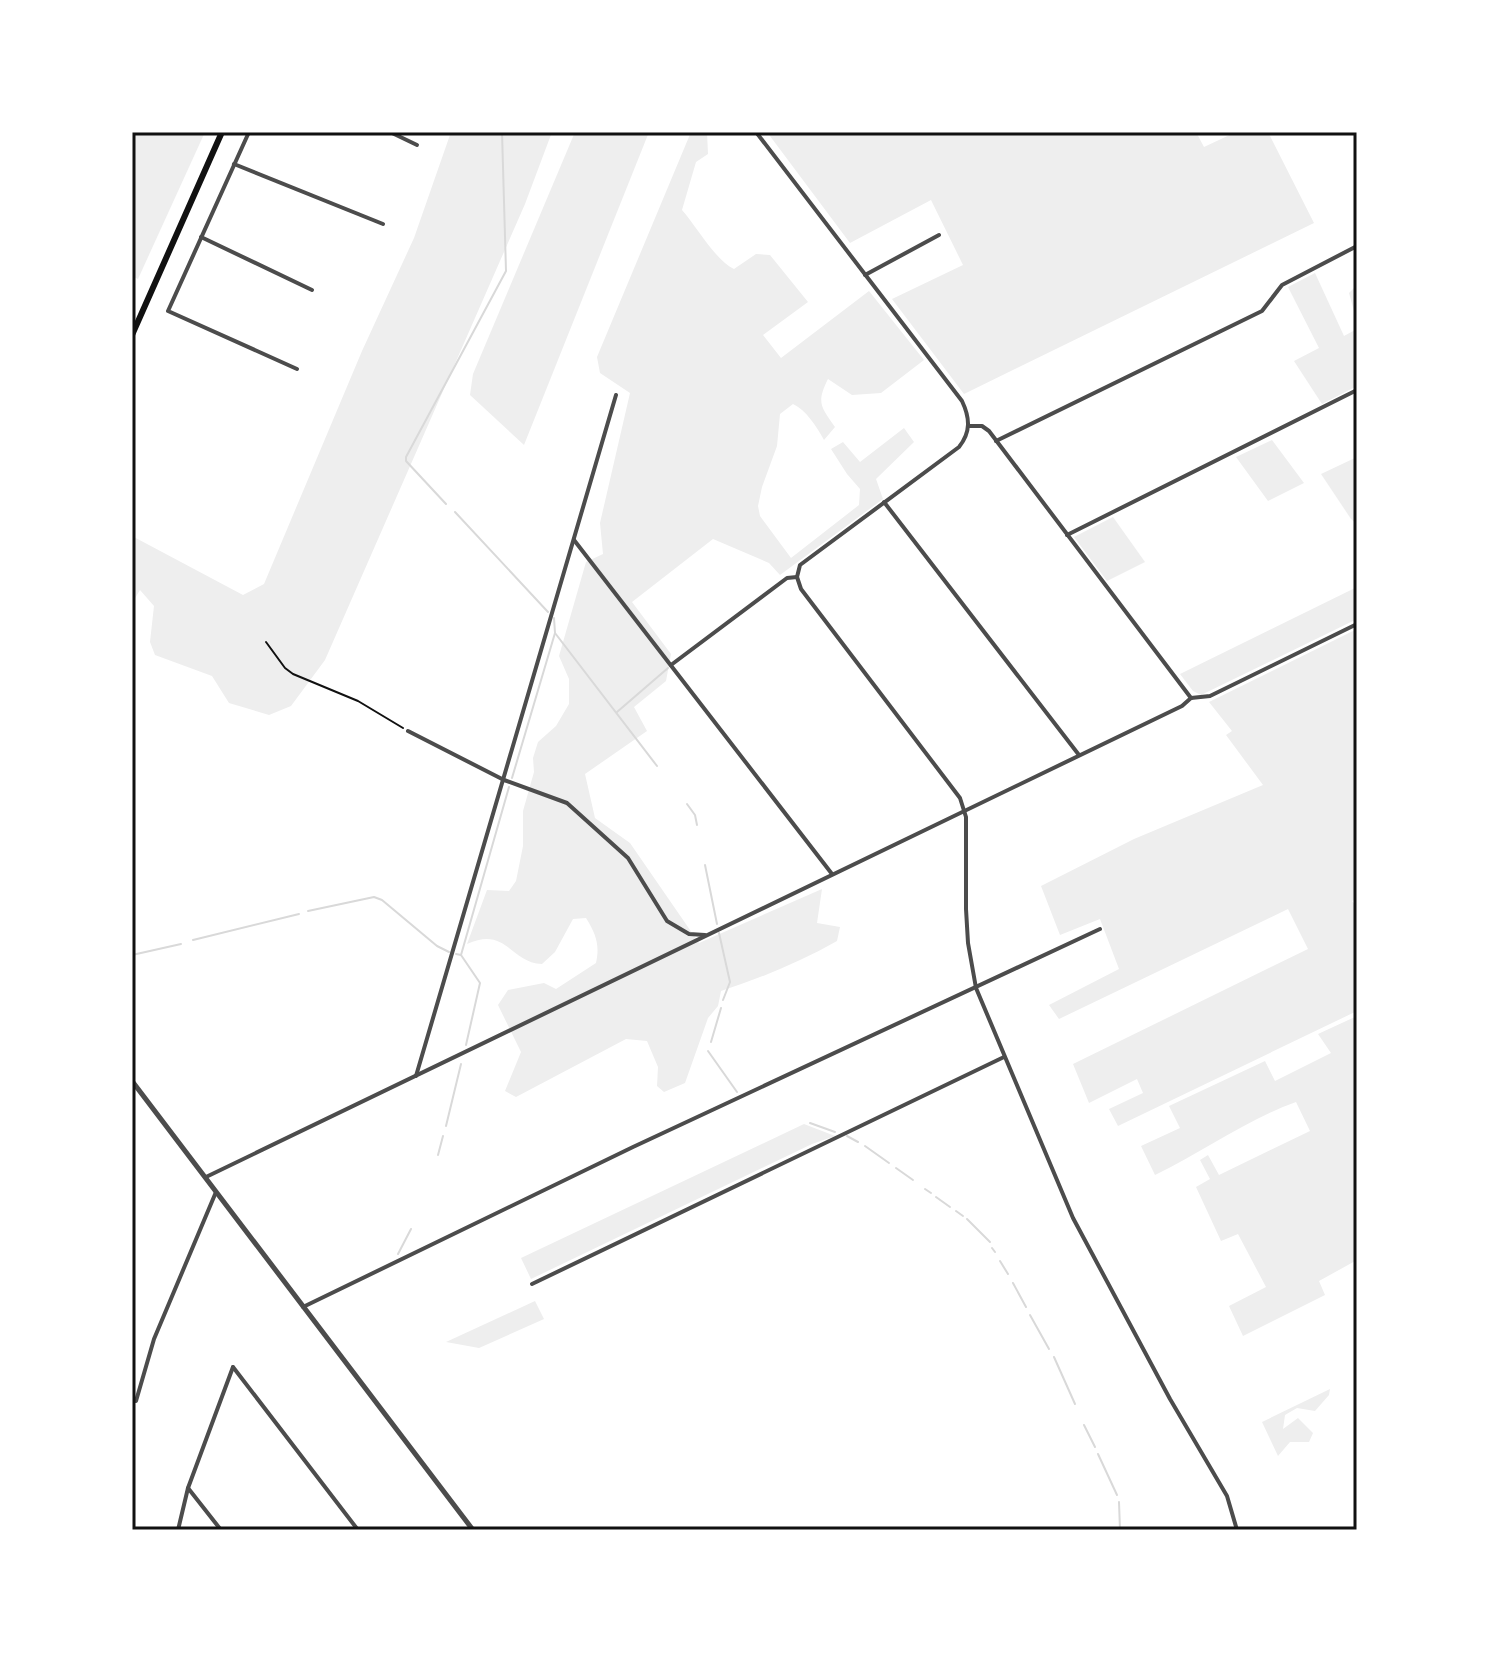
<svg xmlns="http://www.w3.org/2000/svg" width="1489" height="1662" font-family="'PT Sans Narrow',sans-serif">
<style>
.green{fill:#eee}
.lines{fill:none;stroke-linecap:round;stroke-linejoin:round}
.stream{stroke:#d9d9d9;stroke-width:2}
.path{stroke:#111;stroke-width:2}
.minor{stroke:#4c4c4c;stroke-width:4}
.tertiary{stroke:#4c4c4c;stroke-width:5}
.primary{stroke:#111;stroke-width:6}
.neatline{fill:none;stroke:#111;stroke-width:3}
</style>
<rect width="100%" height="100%" fill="#fff"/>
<g class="green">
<path d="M132 132H205L138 279 132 276Z"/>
<path d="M451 132H552L525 204 325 660 291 706 269 715 229 703 212 676 155 655 150 642 154 606 140 590 132 603V536L243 595 264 584 362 351 414 238Z"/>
<path d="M575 132H649L524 445 470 395 473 374Z"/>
<path d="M691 132H707L708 154 696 162 682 210C697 227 716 261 734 269L756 254 770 255 808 302 763 335 781 358 869 291 924 360 881 393 852 395 828 379C816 403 821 407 835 427L824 440C817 427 806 410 793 404L780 414 777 446 762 487 758 506 760 516 791 558 859 505 860 489 847 474 831 449 843 442 860 462 904 428 914 442 876 479 883 499 780 575 769 563 713 539 632 602 671 654 666 681 634 707 647 731 585 774 595 818 630 843 699 943 822 889 817 923 840 927 837 941C800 962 761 978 721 991L718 1006 708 1018 685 1083 664 1092 657 1086 658 1067 647 1041 626 1039 516 1097 505 1091 521 1052 498 1005 508 990 544 983 556 989 596 963C600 945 596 934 586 918L573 919 555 952 542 964C510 963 507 926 467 944L487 890 509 891 516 881 523 846V811L534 772 533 758 538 742 556 726 569 704V679L559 656 586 562 603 554 600 523 630 393 600 373 597 357Z"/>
<path d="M767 132H1196L1204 147 1236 132H1268L1314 223 964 394 892 299 963 265 931 200 850 243Z"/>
<path d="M1315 273 1344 336 1355 330 1356 318 1349 293 1357 285V386L1322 404 1294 361 1319 348 1288 287Z"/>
<path d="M1272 440 1304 483 1268 501 1236 457Z"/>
<path d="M1357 457V524L1351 519 1321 474Z"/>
<path d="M1113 517 1145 562 1107 581 1074 537Z"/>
<path d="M1357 587V619L1201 695 1193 691 1180 674Z"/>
<path d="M1357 629V898L1352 901 1357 907V1011L1118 1126 1109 1109 1143 1093 1137 1079 1089 1103 1073 1064 1308 949 1288 909 1059 1019 1049 1005 1119 969 1100 919 1060 935 1041 886 1134 839 1263 785 1226 735 1232 731 1209 702Z"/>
<path d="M1357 1016V1260L1319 1281 1325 1295 1243 1336 1229 1306 1266 1287 1238 1234 1221 1241 1196 1187 1210 1179 1200 1160 1208 1155 1219 1175 1310 1131 1296 1102C1246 1120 1203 1152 1155 1175L1141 1146 1180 1128 1169 1106 1265 1061 1275 1081 1331 1053 1318 1034Z"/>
<path d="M804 1124 835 1136 812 1144 531 1279 521 1258Z"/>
<path d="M535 1301 544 1319 479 1348 446 1342Z"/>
<path d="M1330 1389 1329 1395 1315 1411 1297 1408 1285 1415 1283 1429 1298 1418 1313 1433 1309 1442H1290L1278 1456 1262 1422Z"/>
</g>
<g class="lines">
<g class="stream">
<path d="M446 504 406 461V457L506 271 502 132"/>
<path d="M455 512 548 612"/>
<path d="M555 633 657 766"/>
<path d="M617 712 668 668"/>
<path d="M512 778 555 633 554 618"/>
<path d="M687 804 695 815 697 825"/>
<path d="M705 865 717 924"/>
<path d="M308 911 374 897 382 900 437 946 449 952"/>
<path d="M719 933 730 982 723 1000"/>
<path d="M193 940 299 914"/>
<path d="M456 954 461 955 480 983 466 1045"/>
<path d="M132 955 181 944"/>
<path d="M461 955 509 787"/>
<path d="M711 1042 721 1008"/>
<path d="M708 1051 737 1092"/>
<path d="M810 1123 835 1132"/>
<path d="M446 1126 461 1064"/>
<path d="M847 1136 858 1142"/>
<path d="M865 1146 889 1163"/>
<path d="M438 1155 443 1136"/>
<path d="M896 1168 913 1180"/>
<path d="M925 1189 931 1193"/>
<path d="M936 1197 950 1207"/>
<path d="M956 1211 963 1216"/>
<path d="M967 1219 990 1242"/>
<path d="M992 1248 995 1252"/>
<path d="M398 1254 411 1229"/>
<path d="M1000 1261 1008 1274"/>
<path d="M1013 1283 1026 1307"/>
<path d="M1030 1315 1049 1349"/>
<path d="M1054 1357 1075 1404"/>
<path d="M1084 1425 1095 1447"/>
<path d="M1098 1454 1117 1495"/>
<path d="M1119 1502 1120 1530"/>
</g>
<path class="path" d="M266 642 285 668 293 674 358 701 403 728"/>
<g class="minor">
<path d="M249 132 168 311 297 369"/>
<path d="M390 132 417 145"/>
<path d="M756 132 962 401C970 418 971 432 959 447L800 565 797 577 801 589 960 798 966 817V909L968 943 976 988 1073 1218 1170 1399 1227 1496 1237 1530"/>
<path d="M234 164 383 224"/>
<path d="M201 237 312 290"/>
<path d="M865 275 939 235"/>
<path d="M969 426H982L989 431 1191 698"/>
<path d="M996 441 1262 311 1282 285 1357 246"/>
<path d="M884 502 1079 755"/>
<path d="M1067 535 1357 390"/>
<path d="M574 540 832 874"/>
<path d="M671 665 787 578 797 577"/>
<path d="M1191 698 1210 696 1357 624"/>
<path d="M408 731 504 780 567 803 628 858 667 921 689 934 705 935"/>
<path d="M416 1076 616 395"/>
<path d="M206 1177 1182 706 1191 698"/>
<path d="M532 1284 1004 1057"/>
<path d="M303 1307 633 1147 1100 929"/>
<path d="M233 1367 358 1530"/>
<path d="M136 1401 154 1339 216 1192"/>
<path d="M188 1488 221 1530"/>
<path d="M178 1530 188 1488 233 1367"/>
</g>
<path class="tertiary" d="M132 1081 473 1530"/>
<path class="primary" d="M132 335 222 132"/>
</g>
<rect width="1489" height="1662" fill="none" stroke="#ffffff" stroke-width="268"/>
<rect x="134" y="134" width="1221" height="1394" class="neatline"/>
</svg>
